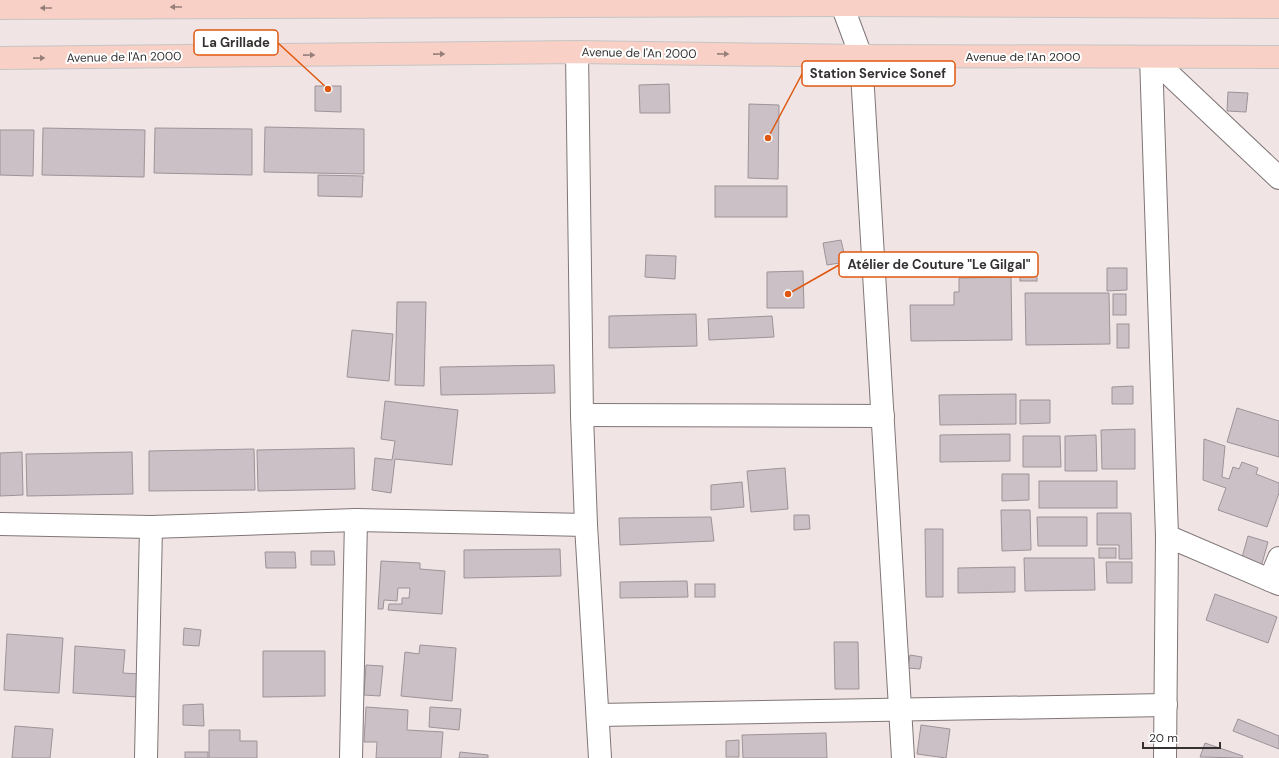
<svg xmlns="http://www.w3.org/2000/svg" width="1279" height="758" font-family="'DM Sans',sans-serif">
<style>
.building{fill:#cbc0c5;stroke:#9d9398}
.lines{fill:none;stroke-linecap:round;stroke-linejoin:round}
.minor-casing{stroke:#807677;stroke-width:24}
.major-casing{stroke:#c6c5c5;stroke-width:24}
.minor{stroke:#fff;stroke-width:22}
.major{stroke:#f9d0c5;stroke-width:22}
.oneway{fill:#97807b}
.labels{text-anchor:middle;stroke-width:4;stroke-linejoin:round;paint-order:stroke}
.street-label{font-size:12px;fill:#353131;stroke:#fff}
.leader{fill:none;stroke:#df570e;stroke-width:1.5}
.callout-dot{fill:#df570e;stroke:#fff;stroke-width:1.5}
.callout{fill:#fff;stroke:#df570e;stroke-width:1.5}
.callout-label{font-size:13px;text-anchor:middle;font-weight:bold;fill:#353131}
</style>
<rect width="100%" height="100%" fill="#f0e4e5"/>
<g class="building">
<path d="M669 84 670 113H640L639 85Z"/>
<path d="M315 86H341V112L315 111Z"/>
<path d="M1228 92 1248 93 1246 112 1227 111Z"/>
<path d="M749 104 779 105 778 179 748 178Z"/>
<path d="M265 127 364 129V174L264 172Z"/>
<path d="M43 128 145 130 144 177 42 175Z"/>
<path d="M155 128 252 129V175L154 173Z"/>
<path d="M0 130H34L33 176 0 175Z"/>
<path d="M318 175 363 176 362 197 318 196Z"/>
<rect x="715" y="186" width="72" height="31"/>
<path d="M841 240 846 262 827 265 823 243Z"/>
<path d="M646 255 676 256 675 279 645 277Z"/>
<rect x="1020" y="266" width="17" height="15"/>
<path d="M1107 268H1127V290L1107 291Z"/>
<path d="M803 271 804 308H767V272Z"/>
<path d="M1011 277 1012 340 911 341 910 305H954V292H959V278Z"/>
<path d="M1025 293H1109L1110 344 1026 345Z"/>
<rect x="1113" y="294" width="13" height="21"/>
<path d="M397 302H426L424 386 395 385Z"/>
<path d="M696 314 697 346 609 348V316Z"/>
<path d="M772 316 774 337 709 340 708 319Z"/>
<rect x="1117" y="324" width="12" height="24"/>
<path d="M352 330 393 334 389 381 347 377Z"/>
<path d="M554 365 555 393 441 395 440 367Z"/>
<path d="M1133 386V404H1112V387Z"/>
<path d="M1016 394V424L940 425 939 395Z"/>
<path d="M1020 400H1050V423L1020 424Z"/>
<path d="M385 401 458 410 452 465 395 459 391 493 372 490 375 458 392 460 395 441 381 439Z"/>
<path d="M1237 408 1279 421V457L1227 442Z"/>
<path d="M1135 429V469H1102L1101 430Z"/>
<path d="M1010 434V461L940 462V435Z"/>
<path d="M1096 435 1097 471H1065V436Z"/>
<path d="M1023 436H1060L1061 467H1023Z"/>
<path d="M1204 439 1225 446 1222 477 1229 479 1233 467 1239 469 1242 462 1258 468 1256 474 1279 483V493L1267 527 1218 510 1226 488 1203 480Z"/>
<path d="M354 448 355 489 258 491 257 450Z"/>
<path d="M254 449 255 490 149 491V451Z"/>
<path d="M22 452 23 495 0 496V453Z"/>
<path d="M132 452 133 494 27 496 26 454Z"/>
<path d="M785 468 788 509 751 512 747 471Z"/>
<path d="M1002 474H1029V500L1002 501Z"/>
<rect x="1039" y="481" width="78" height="27"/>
<path d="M742 482 744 507 711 510V485Z"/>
<path d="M1001 510H1030L1031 550 1002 551Z"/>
<path d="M1097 513H1131L1132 559H1119V545H1097Z"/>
<path d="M794 515H809L810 529 794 530Z"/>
<path d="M711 517 714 541 620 545 619 518Z"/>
<path d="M1037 517H1087V546H1038Z"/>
<path d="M925 529H943V597H926Z"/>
<path d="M1248 536 1268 542 1261 567 1241 561Z"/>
<rect x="1099" y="548" width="17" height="10"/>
<path d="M560 549 561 576 464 578V550Z"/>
<path d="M311 551H334L335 565H311Z"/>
<path d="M265 552H295L296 568H266Z"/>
<path d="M1024 558H1094L1095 590 1025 591Z"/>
<path d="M381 561 420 563V569L445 571 442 614 388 610 389 604H402V598H409L410 588H398L397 601 384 600 383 609H378Z"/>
<path d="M1106 562H1132V583H1107Z"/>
<path d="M1015 567V592L958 593V568Z"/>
<path d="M687 581 688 597 620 598V582Z"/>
<rect x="695" y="584" width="20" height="13"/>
<path d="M1215 594 1277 617 1268 643 1206 620Z"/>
<path d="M184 628 201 630 199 646 183 645Z"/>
<path d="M7 634 63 638 59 693 4 690Z"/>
<path d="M834 642H858L859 689H835Z"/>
<path d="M420 645 456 648 452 701 401 696 405 652 419 654Z"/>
<path d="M75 646 125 650 123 673 139 674 138 697 73 693Z"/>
<path d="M263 651H325V696L263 697Z"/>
<path d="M910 655 922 657 920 669 908 668Z"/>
<path d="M366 665 383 666 380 696 364 695Z"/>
<path d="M203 704 204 726 183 725V705Z"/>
<path d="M366 707 408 710 407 730 443 732 441 758H376L377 742H364Z"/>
<path d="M430 707 461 709 459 730 429 727Z"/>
<path d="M1238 719 1279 736V749L1233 731Z"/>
<path d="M921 725 950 729 946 758 917 754Z"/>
<path d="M15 726 53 729 50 758H12Z"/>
<path d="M209 730H240V741H257V758H209Z"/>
<path d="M826 733 827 758H743L742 735Z"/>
<path d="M739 740V757H726V741Z"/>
<path d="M1205 743 1243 756 1242 758 1200 757Z"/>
<rect x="185" y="752" width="23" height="6"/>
<path d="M460 752 488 755V758H459Z"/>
</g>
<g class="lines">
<g class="minor-casing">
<g id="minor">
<path d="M842 0V5L861 56 903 758"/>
<path d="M577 52 582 415 586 525 600 758"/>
<path d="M1151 57 1167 536"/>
<path d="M1151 57 1279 178"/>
<path d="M582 415 883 416"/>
<path d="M0 524 151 527 356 520 586 525"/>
<path d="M1270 580 1279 558"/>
<path d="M598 715 1166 705"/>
<path d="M146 758 151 527"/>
<path d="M351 758 356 520"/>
<path d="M1165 758 1167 536 1279 584"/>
</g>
</g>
<g class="major-casing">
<g id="major">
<path d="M0 8 842 5 1279 7"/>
<path d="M0 58 577 52 861 56 1279 57"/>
</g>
</g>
<use href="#minor" class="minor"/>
<use href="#major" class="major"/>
</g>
<defs><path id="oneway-solid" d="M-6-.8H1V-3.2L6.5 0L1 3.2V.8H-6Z"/></defs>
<g class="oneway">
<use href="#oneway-solid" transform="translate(176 7) rotate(180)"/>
<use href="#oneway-solid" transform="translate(46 8) rotate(180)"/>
<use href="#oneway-solid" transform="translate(439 54) rotate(-1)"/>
<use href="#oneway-solid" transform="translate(723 54) rotate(1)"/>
<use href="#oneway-solid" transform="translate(309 55) rotate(-1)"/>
<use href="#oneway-solid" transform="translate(39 58) rotate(-1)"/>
</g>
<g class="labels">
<g class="street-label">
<text transform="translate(639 53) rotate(1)" y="4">Avenue de l'An 2000</text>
<text transform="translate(124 57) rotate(-1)" y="4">Avenue de l'An 2000</text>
<text x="1023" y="61">Avenue de l'An 2000</text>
</g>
</g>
<path class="leader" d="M328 89L278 43M768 138L802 74M788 294L839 265"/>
<g class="callout-dot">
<circle cx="328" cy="89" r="4"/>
<circle cx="768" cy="138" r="4"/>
<circle cx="788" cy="294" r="4"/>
</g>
<g class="callout">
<rect x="194" y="30" width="84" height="25" rx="4"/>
<rect x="802" y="61" width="153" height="25" rx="4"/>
<rect x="839" y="252" width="199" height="25" rx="4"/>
</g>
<g class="callout-label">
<text x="236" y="47">La Grillade</text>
<text x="878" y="78">Station Service Sonef</text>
<text x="939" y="269">Atélier de Couture "Le Gilgal"</text>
</g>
<path d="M1143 742v6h77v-6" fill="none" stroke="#353131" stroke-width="2"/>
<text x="1149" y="742" font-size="12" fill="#353131" stroke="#ffffff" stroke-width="3" paint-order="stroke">20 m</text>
</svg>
